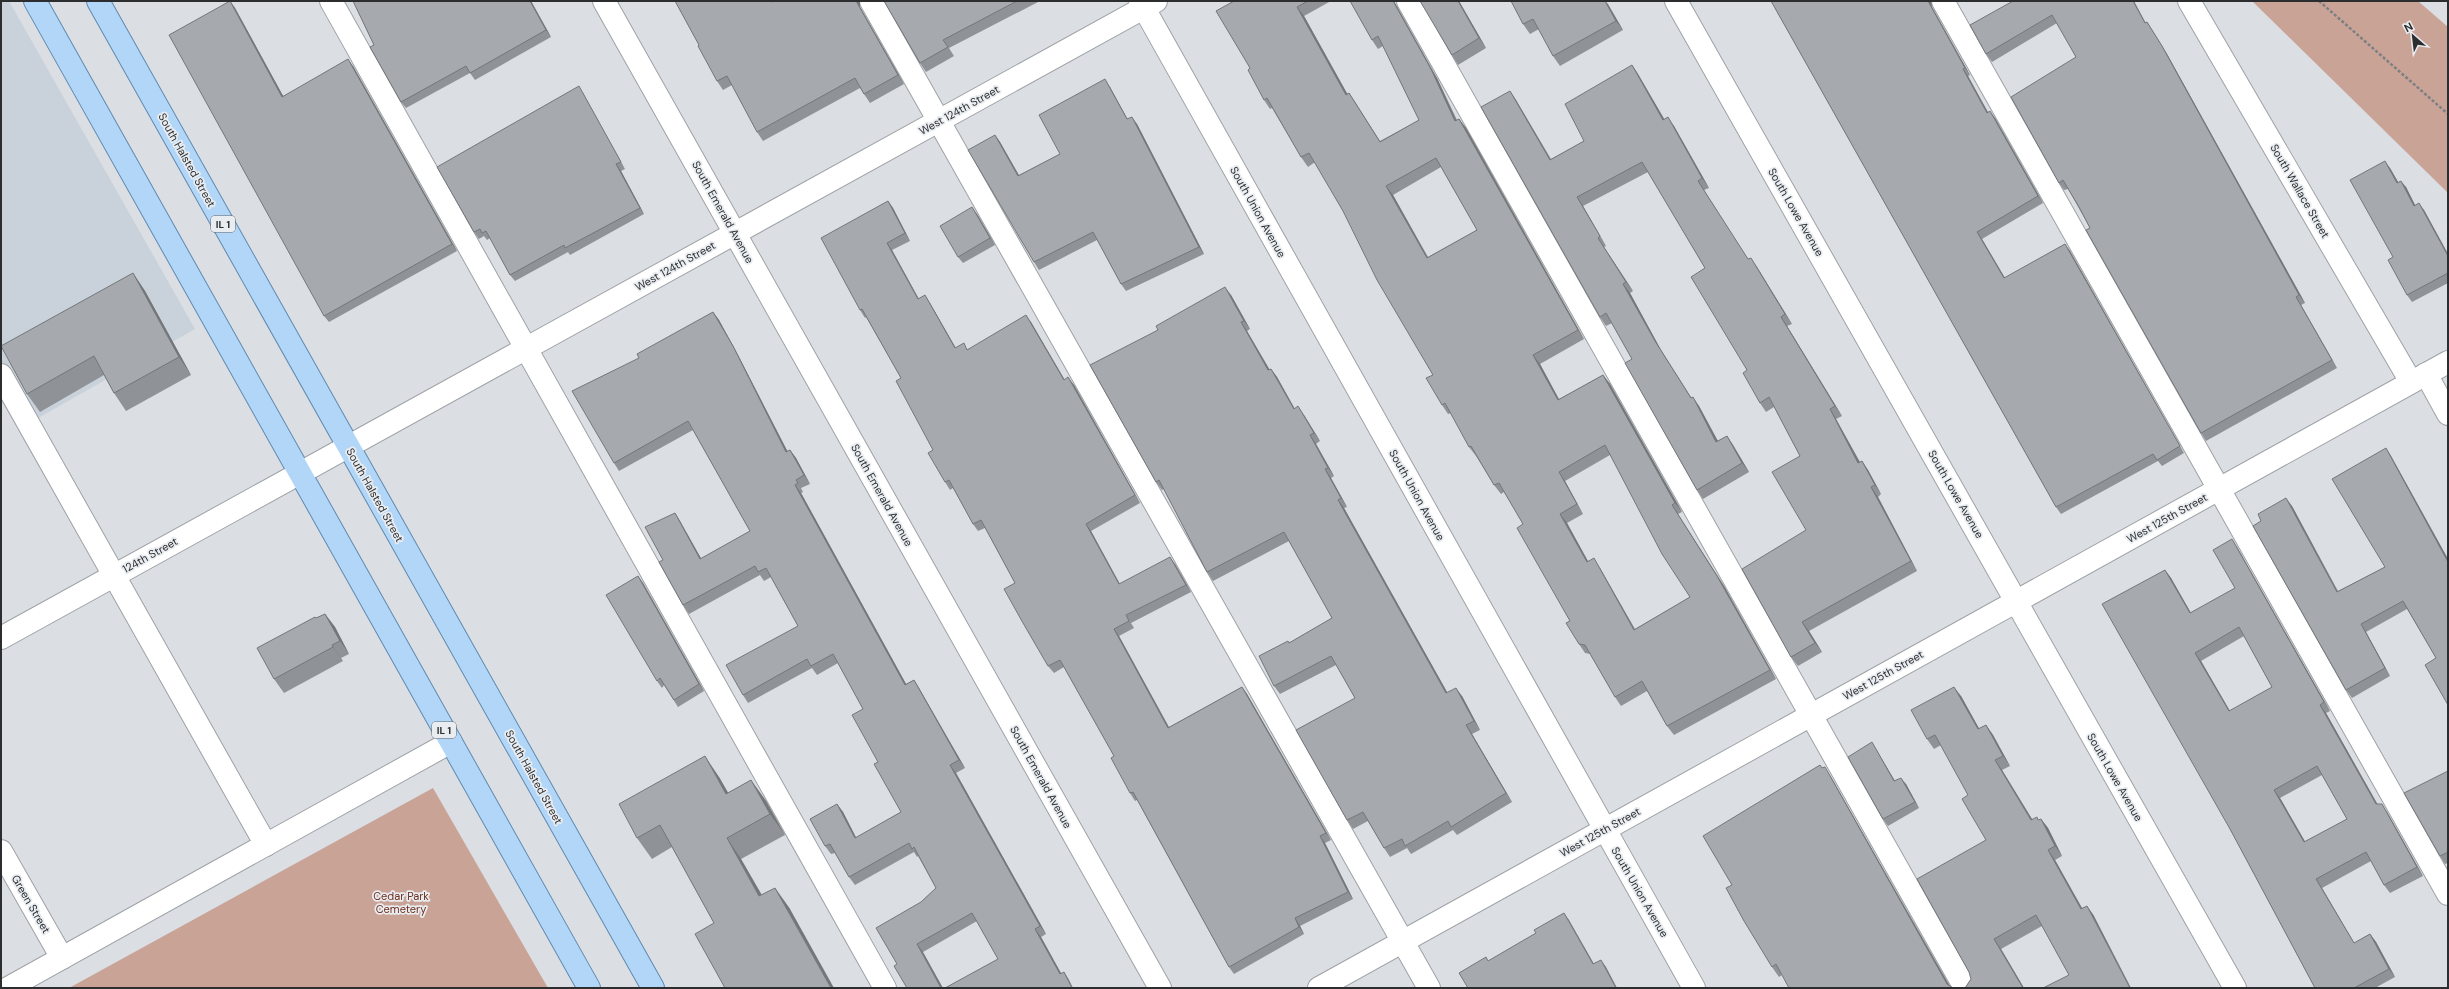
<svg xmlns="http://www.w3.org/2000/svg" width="2449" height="989" font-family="'DM Sans',sans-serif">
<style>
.built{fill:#c9d2db}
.green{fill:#caa397}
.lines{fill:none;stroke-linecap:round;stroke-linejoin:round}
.minor-casing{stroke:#9ea2a6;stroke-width:24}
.major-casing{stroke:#6089af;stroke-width:24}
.path{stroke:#7d7f82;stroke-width:2.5;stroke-dasharray:3 2;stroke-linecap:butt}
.minor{stroke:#fff;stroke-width:22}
.major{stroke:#b1d6f8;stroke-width:22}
.wall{fill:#8f9296;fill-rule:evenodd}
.shaded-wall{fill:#74777a}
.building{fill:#a6aaae;stroke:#74777a;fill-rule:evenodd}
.labels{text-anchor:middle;stroke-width:3.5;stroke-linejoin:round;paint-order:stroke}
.shield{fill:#e9edf1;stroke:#646768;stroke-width:1}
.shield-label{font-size:10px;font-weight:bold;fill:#2b2d2e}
.street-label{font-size:11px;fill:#2b2d2e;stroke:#e9edf1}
.park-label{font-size:11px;fill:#6f301e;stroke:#e9edf1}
</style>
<rect width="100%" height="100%" fill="#dbdfe4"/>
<path class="built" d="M1 1H9L195 329 33 421 1 363Z"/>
<g class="green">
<path d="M2252 1H2418L2448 27V193Z"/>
<path d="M433 788 548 988H69Z"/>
</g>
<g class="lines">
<g class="minor-casing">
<g id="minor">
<path d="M331 1 885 988"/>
<path d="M604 1 1160 988"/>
<path d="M871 1 1429 988"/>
<path d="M1140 1 1694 988"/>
<path d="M1408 1 1965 988"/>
<path d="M1676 1 2235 988"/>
<path d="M1943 1 2448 894"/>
<path d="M2189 1 2411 382"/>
<path d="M2426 374 2448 414"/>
<path d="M1 375 266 845"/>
<path d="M1 638 1156 1"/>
<path d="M1 851 62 958"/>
<path d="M8 988 451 742"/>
<path d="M1319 988 2448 362"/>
</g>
</g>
<g class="major-casing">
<g id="major">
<path d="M35 1 589 988"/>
<path d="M98 1 653 988"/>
</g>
</g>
<path class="path" d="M2319 1 2448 114"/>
<use href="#minor" class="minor"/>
<use href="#major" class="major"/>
</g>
<g class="wall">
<path d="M230 1 235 8 283 96 353 66 457 251 329 322 324 316Z"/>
<path d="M353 1H531L551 37 475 80 470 73 406 108 401 102Z"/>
<path d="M675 1H773V2L860 7 904 84 870 103 860 88 763 141 757 132 732 85 723 90 717 81 699 45Z"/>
<path d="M884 1H1040L949 48 954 56 926 72 920 63Z"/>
<path d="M1234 1H1331L1304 16 1347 94 1349 93 1355 102 1380 141 1419 120 1383 46 1378 49 1372 40 1350 1 1437 78 1457 120 1459 119 1466 128 1584 339 1540 364 1559 399 1603 375 1610 384 1682 512 1678 514 1724 586 1776 679 1674 735 1667 726 1647 691 1621 706 1615 697 1590 654 1585 653 1579 644 1570 621 1523 524 1504 492 1501 494 1494 485 1476 456 1469 447 1451 413 1448 414 1442 405 1433 375 1343 211 1315 162 1308 167 1301 157 1272 108 1270 109 1264 100 1250 68ZM1441 167 1477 230 1428 257 1393 195ZM1610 455 1690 597 1635 629 1600 568 1588 562 1567 523 1583 514 1565 481Z"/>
<path d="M1459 1 1486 48 1458 65 1452 55Z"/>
<path d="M1511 1H1605L1623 30 1560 66 1553 56 1539 29 1530 34 1523 24Z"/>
<path d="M1771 1H1931L1932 7 1970 75 1968 76 1988 112 1995 118 2043 203 1982 239 2005 278 2065 244 2070 251 2184 453 2162 466 2158 461 2061 514 2056 507Z"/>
<path d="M2013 1 2146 22H2147L2167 54 2305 303 2301 305 2337 368 2206 441 2201 433 2090 228 2068 189 2064 190 2059 183 2076 57 2057 23 1992 62 1986 54Z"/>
<path d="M1632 65 1638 74 1664 119 1674 126 1709 188 1704 190 1748 259 1757 267 1792 324 1787 326 1842 416 1836 419 1860 462 1862 461 1868 470 1881 494 1878 497 1917 571 1809 631 1822 652 1798 666 1791 657 1806 530 1800 456 1774 407 1766 412 1760 403 1747 370 1705 268 1648 172 1583 206 1606 246 1604 247 1633 291 1630 293 1661 350 1691 397 1699 406 1718 441 1727 436 1733 445 1749 472 1703 499 1697 490 1632 359 1612 323 1606 326 1600 317 1510 91 1516 100 1551 159 1584 141Z"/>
<path d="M1110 87 1127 119 1137 124 1204 254 1126 291 1121 284 1097 240 1039 270 1034 262 995 135 1000 142 1019 175 1060 154Z"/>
<path d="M583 93 625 169 621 171 644 214 570 255 568 252 515 281 510 275 490 238 487 240 484 236 479 239 474 232Z"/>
<path d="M2390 168 2398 182 2406 187 2415 205 2424 210 2448 254V283L2412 302 2407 295 2393 257Z"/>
<path d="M888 201 893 208 910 241 892 250 919 299 930 303 956 348 968 349 1031 322 1064 380 1074 385 1140 503 1091 531 1120 584 1175 564 1191 592 1131 623 1134 628 1119 636 1169 727 1242 687 1247 694 1331 840 1325 843 1353 899 1300 926 1304 934 1234 974 1229 967 1137 800 1135 801 1130 793 1114 756 1064 667 1054 673 1048 666 1015 583 985 528 978 531 973 524 953 488 950 490 945 482 933 450 901 378 866 317 865 318 860 310Z"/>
<path d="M977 214 995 245 963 263 958 257Z"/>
<path d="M133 273 145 291 191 375 126 411 114 393 104 375 40 412 27 394Z"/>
<path d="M1231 295 1250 329 1247 331 1269 369H1271L1277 377 1294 408 1304 415 1320 441 1316 444 1334 476 1331 478 1347 507 1344 508 1447 692 1462 696 1480 730 1472 734 1512 802 1457 835 1453 830 1411 854 1407 848 1390 857 1384 848 1368 821 1353 829 1347 820 1355 698 1336 665 1280 694 1274 686 1289 643 1332 618 1289 541 1213 581 1207 572 1164 489 1162 490 1156 482 1158 330Z"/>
<path d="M713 312 719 320 738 355 787 451 790 450 796 458 810 484 801 488 803 492 801 493 906 684 914 680 919 688 951 744 965 768 956 773 1046 934 1041 937 1061 974 1064 972 1069 980 998 959 977 921 923 952 897 964 921 902 936 888 918 856 917 857 914 852 855 885 849 877 835 853 831 854 825 846 837 804 843 812 856 838 901 812 878 762 863 709 838 663 817 675 812 668 748 703 743 695 798 626 771 577 764 581 760 575 689 614 683 605 663 560 675 513 680 521 701 559 750 531 693 430 619 471 614 463 639 358Z"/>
<path d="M2386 448 2391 456 2448 559V705L2436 658 2407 609 2366 632 2390 676 2352 698 2346 690 2292 506 2338 591 2385 567Z"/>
<path d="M2237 547 2330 711 2326 713 2377 804 2387 812 2423 876 2390 893 2384 885 2371 861 2322 888 2354 943 2370 934 2376 942 2395 977 2375 988H2315L2230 829 2165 570 2171 578 2191 613 2235 588ZM2244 636 2272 687 2230 711 2201 661ZM2322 775 2347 819 2305 842 2280 798Z"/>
<path d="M638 576 643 583 704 691 678 707 664 685 662 688 657 681Z"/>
<path d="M325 614 335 627 349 654 341 658 343 661 284 693 274 679Z"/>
<path d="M1961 696 1979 729 1986 725 1993 735 2010 766 2002 770 2032 819 2039 820 2041 819 2048 828 2062 856 2055 860 2082 908 2087 906 2094 916 2069 975 2042 926 2001 949 2024 988H1965L1971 979 1986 840 1968 795 1941 745 1934 749 1927 739Z"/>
<path d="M1876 749 1895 781 1906 784 1919 808 1888 826 1883 819Z"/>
<path d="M1822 768 1831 777 1949 986 1782 975 1779 977 1772 967 1732 885Z"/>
<path d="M2448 771V863L2445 864 2440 856Z"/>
<path d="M719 777 728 793 751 780 766 801 785 835 741 859 762 895 775 888 790 909 714 923 672 847 652 859 637 838Z"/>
</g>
<g class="shaded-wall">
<path d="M230 1 235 8 287 103 282 97Z"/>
<path d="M530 1H531L551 37 546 30Z"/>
<path d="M856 1H860V7L904 84 898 75Z"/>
<path d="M1393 1H1394L1437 78 1461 131 1455 121Z"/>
<path d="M1458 1H1459L1486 48 1479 38Z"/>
<path d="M1605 1 1608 4 1623 30 1616 21Z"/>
<path d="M1928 1H1931L1932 7 1970 75 1965 68Z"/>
<path d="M2133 1H2134L2150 31 2145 23Z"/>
<path d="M1297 7 1304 16 1353 104 1346 95Z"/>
<path d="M2147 22 2167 54 2305 303 2299 295Z"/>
<path d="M348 59 353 66 457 251 452 244Z"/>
<path d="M1632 65 1638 74 1670 129 1663 120Z"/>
<path d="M1963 69 1968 76 1992 120 1987 113Z"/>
<path d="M1105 79 1110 87 1132 127 1127 119Z"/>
<path d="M579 86 583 93 625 169 621 162Z"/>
<path d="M1510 91 1516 100 1556 169 1550 160Z"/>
<path d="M1349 93 1355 102 1386 151 1380 142Z"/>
<path d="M1990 111 1995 118 2043 203 2038 196Z"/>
<path d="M1132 117 1137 124 1204 254 1199 247Z"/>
<path d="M1668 117 1674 126 1709 188 1702 178Z"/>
<path d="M1459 119 1466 128 1584 339 1578 330Z"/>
<path d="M995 135 1000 142 1023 183 1018 176Z"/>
<path d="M2385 161 2390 168 2402 189 2397 183Z"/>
<path d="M616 164 621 171 644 214 640 208Z"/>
<path d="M2401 181 2406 187 2419 213 2414 206Z"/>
<path d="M1386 186 1393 195 1433 267 1427 258Z"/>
<path d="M1577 197 1583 206 1606 246 1600 236Z"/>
<path d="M888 201 893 208 910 241 905 233Z"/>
<path d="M2419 203 2424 210 2448 254V256Z"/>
<path d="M972 207 977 214 995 245 990 238Z"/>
<path d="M1977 232 1982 239 2009 285 2004 278Z"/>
<path d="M1598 238 1604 247 1633 291 1626 282Z"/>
<path d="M887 243 892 250 923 307 918 299Z"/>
<path d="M2065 244 2070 251 2184 453 2180 446Z"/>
<path d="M1751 258 1757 267 1792 324 1785 314Z"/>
<path d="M133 273 145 291 191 375 179 357Z"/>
<path d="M1623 284 1630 293 1661 350 1697 407 1655 341Z"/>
<path d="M1225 287 1231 295 1250 329 1244 321Z"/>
<path d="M925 295 930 303 960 356 955 348Z"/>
<path d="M2296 297 2301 305 2337 368 2332 360Z"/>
<path d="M713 312 719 320 738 355 792 460 786 452Z"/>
<path d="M1026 315 1031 322 1069 387 1064 380Z"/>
<path d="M1781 317 1787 326 1842 416 1835 406Z"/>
<path d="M1241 322 1247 331 1275 379 1268 370Z"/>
<path d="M1533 355 1540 364 1564 409 1558 400Z"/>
<path d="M1271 369 1277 377 1300 418 1294 409Z"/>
<path d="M1603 375 1610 384 1682 512 1675 503Z"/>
<path d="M1068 377 1074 385 1140 503 1135 495Z"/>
<path d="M1693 397 1699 406 1723 451 1716 442Z"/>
<path d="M1298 406 1304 415 1320 441 1314 433Z"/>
<path d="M1830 409 1836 419 1865 472 1858 463Z"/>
<path d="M1310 435 1316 444 1334 476 1328 468Z"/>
<path d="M1727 436 1733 445 1749 472 1742 463Z"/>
<path d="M2386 448 2391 456 2448 559V562Z"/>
<path d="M790 450 796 458 810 484 804 475Z"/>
<path d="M1862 461 1868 470 1881 494 1875 485Z"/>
<path d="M1325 469 1331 478 1347 507 1341 498Z"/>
<path d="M1559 472 1565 481 1583 514 1577 504Z"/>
<path d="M795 485 801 493 911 693 905 685Z"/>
<path d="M1871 487 1878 497 1917 571 1911 561Z"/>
<path d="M2286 498 2292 506 2342 600 2337 592Z"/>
<path d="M1338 500 1344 508 1452 701 1446 693Z"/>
<path d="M1672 505 1724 586 1776 679 1770 670Z"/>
<path d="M675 513 680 521 706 567 700 559Z"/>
<path d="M1560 514 1567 523 1594 572 1587 562Z"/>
<path d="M1086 524 1091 531 1124 592 1119 584Z"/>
<path d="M2232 539 2237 547 2330 711 2324 702Z"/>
<path d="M1170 557 1175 564 1191 592 1186 585Z"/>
<path d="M1594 558 1600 568 1640 639 1634 630Z"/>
<path d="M2165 570 2171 578 2196 622 2190 613Z"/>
<path d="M638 576 643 583 704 691 699 684Z"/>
<path d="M325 614 335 627 349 654 340 641Z"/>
<path d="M1802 622 1809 631 1822 652 1815 643Z"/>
<path d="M2361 624 2366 632 2390 676 2385 668Z"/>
<path d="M1114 629 1119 636 1173 735 1168 728Z"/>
<path d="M332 645 341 658 343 661 333 647Z"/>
<path d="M2195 653 2201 661 2235 720 2229 711Z"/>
<path d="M914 680 919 688 965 768 959 760Z"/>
<path d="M1242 687 1247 694 1331 840 1326 833Z"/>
<path d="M1954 687 1961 696 1985 739 1978 729Z"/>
<path d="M1456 688 1462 696 1480 730 1474 721Z"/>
<path d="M2320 705 2326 713 2382 812 2376 804Z"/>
<path d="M1466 725 1472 734 1512 802 1506 793Z"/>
<path d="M1986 725 1993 735 2010 766 2003 756Z"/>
<path d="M1872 742 1876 749 1899 788 1894 781Z"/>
<path d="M705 756 719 777 741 815 726 794Z"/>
<path d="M1995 760 2002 770 2038 829 2031 820Z"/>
<path d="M950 765 956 773 1046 934 1040 926Z"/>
<path d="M1825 767 1831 777 1951 988 1947 984Z"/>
<path d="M1901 778 1906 784 1919 808 1915 802Z"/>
<path d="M751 780 766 801 785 835 770 814Z"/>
<path d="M2274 790 2280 798 2310 850 2304 842Z"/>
<path d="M837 804 843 812 861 847 855 838Z"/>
<path d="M2382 804 2387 812 2423 876 2417 867Z"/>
<path d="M2041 819 2048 828 2062 856 2055 846Z"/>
<path d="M1320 836 1325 843 1353 899 1348 892Z"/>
<path d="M727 838 741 859 774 917 759 896Z"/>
<path d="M2048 850 2055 860 2088 919 2081 909Z"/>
<path d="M2316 879 2322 888 2359 951 2354 943Z"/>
<path d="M775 888 790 909 834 988H831Z"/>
<path d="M2087 906 2094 916 2131 988H2130Z"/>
<path d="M1564 913 1569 920 1598 971 1593 964Z"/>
<path d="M1295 918 1300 926 1304 934 1299 927Z"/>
<path d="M1035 929 1041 937 1066 982 1060 974Z"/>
<path d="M2370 934 2376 942 2395 977 2389 969Z"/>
<path d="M1994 939 2001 949 2024 988H2023Z"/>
<path d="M917 944 923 952 943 988H941Z"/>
<path d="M1601 960 1606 967 1617 988H1616Z"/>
<path d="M1064 972 1069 980 1073 988H1072Z"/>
</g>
<g class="building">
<path d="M230 1 282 97 348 59 452 244 324 316 169 35Z"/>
<path d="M353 1H530L546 30 470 73 466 66 401 102 370 47 374 45Z"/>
<path d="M675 1H771L772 2 775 1H856L898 75 864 94 855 78 757 132 727 76 717 81 698 46 699 45Z"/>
<path d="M884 1H1017L943 40 948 47 920 63Z"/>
<path d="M1234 1H1308L1297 7 1346 95 1349 93 1380 142 1419 120 1378 36 1372 40 1350 1H1393L1431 69 1455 121 1459 119 1578 330 1533 355 1558 400 1603 375 1675 503 1672 505 1717 576 1770 670 1667 726 1642 681 1615 697 1585 645 1579 644 1566 623 1570 621 1517 528 1523 524 1499 483 1494 485 1471 446 1469 447 1445 403 1442 405 1426 378 1433 375 1377 280 1343 211 1309 153 1301 157 1267 98 1264 100 1248 70 1250 68 1216 11ZM1436 158 1477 230 1427 258 1386 186ZM1605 445 1662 554 1690 597 1634 630 1594 558 1587 562 1560 514 1577 504 1559 472Z"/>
<path d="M1420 1H1458L1479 38 1452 55Z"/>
<path d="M1511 1H1605L1616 21 1553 56 1533 19 1523 24Z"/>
<path d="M1771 1H1928L1965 68 1963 69 1987 113 1990 111 2038 196 1977 232 2004 278 2065 244 2180 446 2157 460 2153 454 2056 507Z"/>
<path d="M2013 1H2133L2145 23 2147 22 2162 46 2299 295 2296 297 2332 360 2201 433 2086 230 2090 228 2079 207 2063 180 2059 183 2011 97 2076 57 2052 15 1986 54 1970 25Z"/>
<path d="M1632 65 1663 120 1668 117 1702 178 1698 181 1748 259 1751 258 1785 314 1781 317 1835 406 1830 409 1858 463 1862 461 1875 485 1871 487 1911 561 1802 622 1815 643 1791 657 1742 569 1806 530 1772 472 1800 456 1769 397 1760 403 1743 373 1747 370 1691 277 1705 268 1642 162 1577 197 1600 236 1598 238 1626 282 1623 284 1655 341 1691 398 1693 397 1716 442 1727 436 1742 463 1697 490 1625 363 1632 359 1606 313 1600 317 1481 107 1510 91 1550 160 1584 141 1565 104Z"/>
<path d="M1105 79 1127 119 1132 117 1199 247 1121 284 1093 232 1034 262 968 150 995 135 1018 176 1060 154 1039 115Z"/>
<path d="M579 86 621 162 616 164 640 208 565 248 564 245 510 275 486 231 482 233 480 229 474 232 437 167Z"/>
<path d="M2385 161 2397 183 2401 181 2414 206 2419 203 2448 256V273L2407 295 2388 260 2393 257 2350 180Z"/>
<path d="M888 201 905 233 887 243 918 299 925 295 955 348 964 343 967 350 1026 315 1064 380 1068 377 1135 495 1086 524 1119 584 1170 557 1186 585 1126 615 1129 621 1114 629 1168 728 1242 687 1326 833 1320 836 1348 892 1295 918 1299 927 1229 967 1133 792 1130 793 1111 758 1114 756 1060 660 1048 666 1023 623 1004 589 1015 583 981 520 973 524 949 480 945 482 928 453 933 450 896 381 901 378 862 309 860 310 821 238Z"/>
<path d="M972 207 990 238 958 257 940 226Z"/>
<path d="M133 273 179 357 114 393 94 356 27 394 1 346Z"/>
<path d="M1225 287 1244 321 1241 322 1268 370 1271 369 1294 409 1298 406 1314 433 1310 435 1328 468 1325 469 1341 498 1338 500 1446 693 1456 688 1474 721 1466 725 1506 793 1451 827 1448 821 1405 846 1402 839 1384 848 1363 812 1347 820 1296 730 1355 698 1331 656 1274 686 1259 656 1288 641 1289 643 1332 618 1284 532 1207 572 1159 480 1156 482 1090 365 1158 330 1156 326Z"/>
<path d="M713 312 733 346 786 452 790 450 804 475 796 480 798 483 795 485 905 685 914 680 945 735 959 760 950 765 1040 926 1035 929 1060 974 1064 972 1072 988H945L998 959 972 913 917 944 941 988H907L894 966 897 964 876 928 921 902 936 888 914 847 912 849 909 843 849 877 830 844 825 846 810 819 837 804 855 838 901 812 874 764 878 762 852 715 863 709 833 654 811 666 807 659 743 695 726 665 798 626 766 568 758 572 755 566 683 605 659 562 663 560 645 527 675 513 700 559 750 531 688 421 614 463 572 391 639 358 637 354Z"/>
<path d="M2386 448 2448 562V705L2425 665 2436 658 2403 601 2361 624 2385 668 2346 690 2253 526 2261 521 2258 514 2286 498 2337 592 2385 567 2332 479Z"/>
<path d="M2232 539 2324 702 2320 705 2376 804H2382L2417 867 2384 885 2366 852 2316 879 2354 943 2370 934 2389 969 2354 988H2315L2230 829 2102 604 2165 570 2190 613 2235 588 2213 550ZM2239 627 2272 687 2229 711 2195 653ZM2317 766 2347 819 2304 842 2274 790Z"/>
<path d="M638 576 699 684 674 700 660 678 657 681 606 595Z"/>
<path d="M325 614 340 641 332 645 333 647 274 679 257 648 315 617 316 618Z"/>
<path d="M1954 687 1978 729 1986 725 2003 756 1995 760 2031 820 2037 817 2038 820 2041 819 2055 846 2048 850 2081 909 2087 906 2130 988H2043L2069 975 2036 915 1994 939 2023 988H1965L1971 979 1969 972 1917 879 1986 840 1962 799 1968 795 1935 735 1927 739 1911 710Z"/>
<path d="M1872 742 1894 781 1901 778 1915 802 1883 819 1848 757Z"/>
<path d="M705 756 726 794 751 780 770 814 727 838 759 896 775 888 831 988H725L695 934 714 923 660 825 637 838 619 804Z"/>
<path d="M1820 765 1822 768 1825 767 1947 984 1953 988H1789L1776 964 1772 967 1744 921 1726 888 1732 885 1703 836Z"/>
<path d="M2448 771V852L2440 856 2404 793Z"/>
<path d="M1564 913 1593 964 1601 960 1616 988H1468L1459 973 1486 957 1488 961 1536 933 1534 930Z"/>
</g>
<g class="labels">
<g class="shield">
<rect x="211" y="216" width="24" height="16" rx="3"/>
<rect x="432" y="722" width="24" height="16" rx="3"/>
</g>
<g class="shield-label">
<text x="223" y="228">IL 1</text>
<text x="444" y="734">IL 1</text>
</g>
<g class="street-label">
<text transform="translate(959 110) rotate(-29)" y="4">West 124th Street</text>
<text transform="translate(187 160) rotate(61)" y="4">South Halsted Street</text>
<text transform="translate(2300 191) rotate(60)" y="4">South Wallace Street</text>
<text transform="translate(723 212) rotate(61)" y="4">South Emerald Avenue</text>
<text transform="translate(1258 212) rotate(61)" y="4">South Union Avenue</text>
<text transform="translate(1796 212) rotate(60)" y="4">South Lowe Avenue</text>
<text transform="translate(675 266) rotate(-29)" y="4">West 124th Street</text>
<text transform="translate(1956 494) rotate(60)" y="4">South Lowe Avenue</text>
<text transform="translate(375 495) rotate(61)" y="4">South Halsted Street</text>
<text transform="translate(882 495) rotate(61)" y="4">South Emerald Avenue</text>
<text transform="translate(1417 495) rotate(61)" y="4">South Union Avenue</text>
<text transform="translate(2167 518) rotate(-29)" y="4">West 125th Street</text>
<text transform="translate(150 555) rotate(-29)" y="4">124th Street</text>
<text transform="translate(1883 675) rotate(-29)" y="4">West 125th Street</text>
<text transform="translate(534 777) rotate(61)" y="4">South Halsted Street</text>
<text transform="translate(1041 777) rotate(61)" y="4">South Emerald Avenue</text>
<text transform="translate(2115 777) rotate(60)" y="4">South Lowe Avenue</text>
<text transform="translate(1600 832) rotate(-29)" y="4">West 125th Street</text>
<text transform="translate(1640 892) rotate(60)" y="4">South Union Avenue</text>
<text transform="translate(31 904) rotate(60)" y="4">Green Street</text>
</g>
<g class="park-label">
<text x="401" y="900">Cedar Park<tspan x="401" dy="13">Cemetery</tspan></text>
</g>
</g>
<rect width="2449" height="989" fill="none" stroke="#2b2d2e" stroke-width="4"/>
<g transform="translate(2413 36) rotate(332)" stroke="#e9edf1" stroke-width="3" paint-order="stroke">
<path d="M0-3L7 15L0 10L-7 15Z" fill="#2b2d2e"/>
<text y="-6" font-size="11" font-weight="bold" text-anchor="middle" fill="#2b2d2e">N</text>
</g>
</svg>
